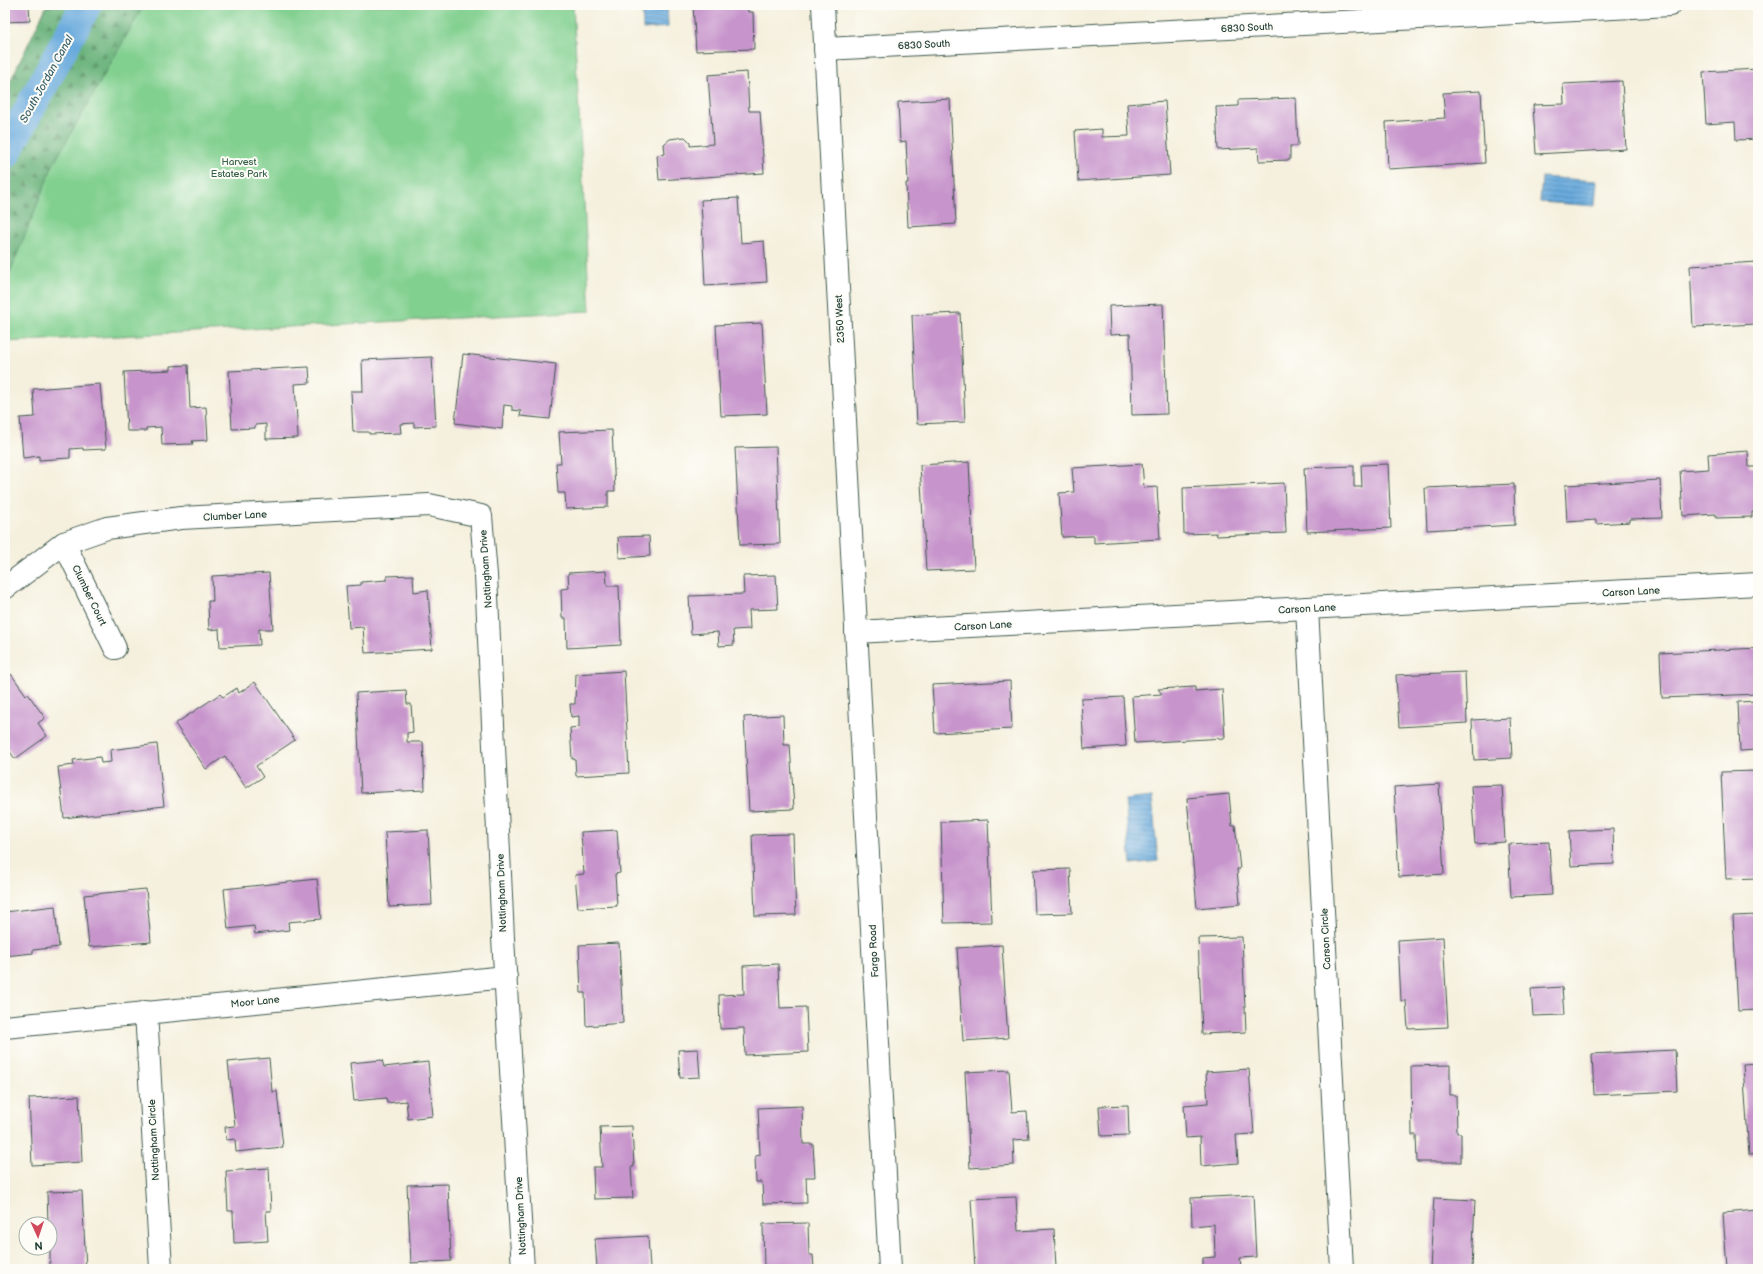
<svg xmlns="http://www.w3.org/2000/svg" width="1763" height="1274" font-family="'Balsamiq Sans',sans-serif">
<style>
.forest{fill:url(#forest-firs);stroke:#447857}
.green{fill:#82d090;stroke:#508662}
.water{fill:url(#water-rules);stroke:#447488}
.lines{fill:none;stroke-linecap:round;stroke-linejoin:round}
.canal{stroke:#69aadd;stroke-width:31}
.building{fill:#c795cc}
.minor-casing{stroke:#3f584d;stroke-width:24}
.minor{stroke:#fff;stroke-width:22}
.labels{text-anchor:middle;stroke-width:4;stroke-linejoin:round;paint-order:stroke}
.street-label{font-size:10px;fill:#1f3d34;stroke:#fdfcf7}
.park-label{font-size:10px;fill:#38624b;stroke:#fdfcf7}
.water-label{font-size:11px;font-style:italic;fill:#355e67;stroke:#fdfcf7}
</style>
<defs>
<pattern id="forest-firs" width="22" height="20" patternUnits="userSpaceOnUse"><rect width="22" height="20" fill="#69b27a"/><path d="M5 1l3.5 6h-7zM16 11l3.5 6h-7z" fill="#569265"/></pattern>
<pattern id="water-rules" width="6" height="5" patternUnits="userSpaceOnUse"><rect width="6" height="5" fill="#69aadd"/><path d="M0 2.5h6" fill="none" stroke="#568cb4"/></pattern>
</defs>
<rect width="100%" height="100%" fill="#fdfcf7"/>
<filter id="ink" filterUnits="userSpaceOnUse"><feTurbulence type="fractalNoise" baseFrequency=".025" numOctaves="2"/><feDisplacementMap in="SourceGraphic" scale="8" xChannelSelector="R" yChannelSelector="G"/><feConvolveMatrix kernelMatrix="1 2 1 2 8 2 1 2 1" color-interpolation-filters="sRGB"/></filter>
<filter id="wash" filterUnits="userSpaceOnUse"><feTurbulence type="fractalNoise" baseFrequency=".012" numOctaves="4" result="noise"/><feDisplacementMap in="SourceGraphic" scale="16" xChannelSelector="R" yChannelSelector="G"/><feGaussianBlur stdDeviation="0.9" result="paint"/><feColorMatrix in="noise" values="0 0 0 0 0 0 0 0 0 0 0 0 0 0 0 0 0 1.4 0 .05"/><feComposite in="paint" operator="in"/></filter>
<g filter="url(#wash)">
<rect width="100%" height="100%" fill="#f5f0dd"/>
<path class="forest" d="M47 5H144L53 165 5 285V92Z"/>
<path class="green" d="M144 5H573L590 311 5 342V285L53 165Z"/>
<g class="water">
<path d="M642 5H667L668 27 643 29Z"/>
<path d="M1542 177 1597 181 1595 206 1540 202Z"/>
<path d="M1152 797 1158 861 1131 864 1125 800Z"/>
</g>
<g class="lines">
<path class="canal" d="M5 154 86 5"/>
</g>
<g id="blocks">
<g class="building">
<path d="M5 5H29L30 21 5 22Z"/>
<path d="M693 5H748V12H753L754 49 696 51Z"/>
<path d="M1758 69V139L1736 140 1735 122 1706 124 1703 72Z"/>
<path d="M747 72 749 111H760L764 173 659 180 657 155 665 154 664 144 670 139 685 137 690 142V146L713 144 708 75Z"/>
<path d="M1622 81 1626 149 1536 154 1533 105 1564 104 1563 84Z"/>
<path d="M1481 91 1485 163 1388 169 1386 122 1445 118 1443 93Z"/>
<path d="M1296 98 1298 146H1290V160L1259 161 1258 148 1218 150 1216 107 1238 106V100Z"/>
<path d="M950 99 956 224 908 227 906 183H908L906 141 900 142 898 102Z"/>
<path d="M1165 101 1170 175 1078 181 1075 131 1102 129V137L1129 136 1127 104Z"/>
<path d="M738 198 741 243 764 241 767 282 705 286 701 200Z"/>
<path d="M1758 262V324L1693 327 1690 266Z"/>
<path d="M1163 304 1167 414 1132 415 1130 334 1110 335 1109 306Z"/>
<path d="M960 313 965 422 917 424 912 315Z"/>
<path d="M762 323 767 414 721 416 716 325Z"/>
<path d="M463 354 556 364 550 419 520 416 521 411 512 410V406L504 405 502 429 455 423Z"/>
<path d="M432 357 436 426 414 427V423L400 424 401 433 369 434V432H353L351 391H363L362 360Z"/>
<path d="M188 365 190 408 206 407 208 440 192 441 193 444 162 445 161 427 146 428V431H127L124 372 171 370V366Z"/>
<path d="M309 367 310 383 295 384 298 438 266 439V424L255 425V428L232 429 229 371Z"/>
<path d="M100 384 106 449 83 450V448L70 449V458L39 460V456L23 458 20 418 35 417 33 389Z"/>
<path d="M612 430 615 491H608V507L566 509 565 493H558L556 463H561L559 432Z"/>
<path d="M776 447 780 544 740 545 735 448Z"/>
<path d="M1748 451 1749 467H1758V512H1752V517L1716 518V514L1683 516 1680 471 1709 469 1708 454Z"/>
<path d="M969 462 974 569 926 571 920 465Z"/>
<path d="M1142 464 1144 488 1157 487 1160 539 1094 543V536L1062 537 1059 493 1074 492 1072 468Z"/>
<path d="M1388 464 1391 528 1307 532 1304 468 1354 466V487H1362L1361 465Z"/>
<path d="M1660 480 1662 518 1630 519V522L1596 524V520L1567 522 1565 485Z"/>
<path d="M1284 483 1286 533 1217 536 1216 533 1184 534 1183 488Z"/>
<path d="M1514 484 1515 525 1427 530 1425 488Z"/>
<path d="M649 536 650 556 619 558 618 537Z"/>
<path d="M606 571 607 586H619L621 645 567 648 566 618H562L561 589 569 588 568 573Z"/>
<path d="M269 573 273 629H259L260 645 220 647 219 629 209 630 208 601H213L212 576Z"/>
<path d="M413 575 414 592 428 590 432 649 365 653 363 627 349 628 346 586 361 585V582L387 580V576Z"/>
<path d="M776 575 778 609 749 610 750 629 733 630 734 645 719 646 718 632 691 634 689 596 744 594 743 576Z"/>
<path d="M1758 648V694L1662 698 1660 653Z"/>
<path d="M624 671 629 773 576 776 575 759H572L570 728 579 727V716L571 717 570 704H575L576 674Z"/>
<path d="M1465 672 1467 723 1399 727 1396 675Z"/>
<path d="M11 674 26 695 28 694 45 718 38 723 47 736 15 759 6 746H5V679Z"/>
<path d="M1010 681 1012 729 935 733 932 685Z"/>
<path d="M255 682 295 740 256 766 263 777 246 788 225 756 206 769 175 724 220 694 223 697 237 688 239 693Z"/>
<path d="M1195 687V691L1222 689 1225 738 1135 743 1132 696 1162 694 1158 689Z"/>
<path d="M406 690 407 704H411L413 732 407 733V742H423L425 790 361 793 356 693Z"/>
<path d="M1123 697 1126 746 1084 749 1081 699Z"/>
<path d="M1758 701V750L1740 751 1738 702Z"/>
<path d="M783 715 784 745H790L794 809 749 811 744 717Z"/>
<path d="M1510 718 1512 758 1474 760 1472 720Z"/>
<path d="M157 744 164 806 64 818 58 767 74 765 73 760 100 757 101 763 111 762 110 750Z"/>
<path d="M1758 771V878L1726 879 1721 772Z"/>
<path d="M1439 784 1444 874 1399 877 1394 787Z"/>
<path d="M1502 785 1505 842 1475 844 1471 786Z"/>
<path d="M1229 794 1232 826 1235 825 1240 869H1237L1240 904 1197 908 1187 798Z"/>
<path d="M988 820 992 922 944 923 941 822Z"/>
<path d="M1613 829 1614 864 1571 866 1569 831Z"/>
<path d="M428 830 432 905 389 907 385 832Z"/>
<path d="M617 830 620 873 615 874 617 906 578 908 575 875 584 874 581 832Z"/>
<path d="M793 834 796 915 755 916 752 835Z"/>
<path d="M1549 842 1552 895 1511 897 1508 844Z"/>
<path d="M1070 869 1072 913 1035 914 1033 870Z"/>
<path d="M317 879 321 919 288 922 289 930 255 934 254 926 228 929 224 889Z"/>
<path d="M146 889 151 942 89 947 84 895Z"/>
<path d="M55 906 59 947 33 950V953L5 956V912Z"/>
<path d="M1758 915V1010L1738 1011 1733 916Z"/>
<path d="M1242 937 1246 1032 1202 1034 1198 938Z"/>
<path d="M1443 937 1448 1027 1408 1029 1406 1001H1401L1398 940Z"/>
<path d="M619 943 623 1023 586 1026 585 993H581L579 945Z"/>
<path d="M1002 945 1008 1038 963 1041 957 948Z"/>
<path d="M778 964 780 1008 806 1007 808 1052 745 1055 744 1028 720 1029 719 995 744 994 743 966Z"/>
<path d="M1562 987 1564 1015 1533 1016 1531 989Z"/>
<path d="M698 1049 700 1077 680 1078 678 1050Z"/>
<path d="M1675 1050 1677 1091 1594 1095 1592 1054Z"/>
<path d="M269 1058 272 1092 277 1091 283 1147 236 1152 235 1139 226 1140 225 1127 235 1126 228 1062Z"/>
<path d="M382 1060 384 1067 428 1062 433 1116 408 1119 406 1101 387 1103 386 1098 354 1101 350 1063Z"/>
<path d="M1758 1063V1154L1749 1155 1743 1064Z"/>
<path d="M1450 1065V1095H1456L1457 1133H1461V1162H1417L1416 1135H1412L1411 1066Z"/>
<path d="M1249 1069 1254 1134 1236 1135 1238 1163 1201 1166 1200 1137 1186 1138 1184 1105 1208 1103 1206 1072Z"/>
<path d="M1009 1070 1012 1112 1027 1111 1029 1139 1013 1140 1014 1165 970 1168 965 1072Z"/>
<path d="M79 1096 82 1162 32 1165 29 1098Z"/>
<path d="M1128 1105 1129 1135 1101 1136 1099 1106Z"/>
<path d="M802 1106 803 1144H813L815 1177H806L807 1203 763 1204 762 1182H756L755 1156 760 1155 758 1108Z"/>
<path d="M632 1126 634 1167H631L633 1198 594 1199 593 1167H602L600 1127Z"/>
<path d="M269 1168 271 1211H266L268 1241 234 1243 233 1211H228L226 1171Z"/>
<path d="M448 1184 451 1261 411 1263 407 1185Z"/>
<path d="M82 1191 86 1269H50V1224H48L47 1192Z"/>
<path d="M1253 1195 1256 1257 1240 1258 1241 1269H1203V1258L1215 1257 1214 1224 1192 1226 1191 1198Z"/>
<path d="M1016 1197 1018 1231 1054 1229 1056 1268 975 1269 971 1199Z"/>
<path d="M1434 1198 1475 1200 1472 1269H1430Z"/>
<path d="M1758 1210V1269H1727L1723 1213Z"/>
<path d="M808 1223 809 1255H813L814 1269H764L763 1224Z"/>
<path d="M648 1236 650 1269H597L595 1239Z"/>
</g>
</g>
</g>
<g filter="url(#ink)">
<use href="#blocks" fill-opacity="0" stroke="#3f584d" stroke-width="1"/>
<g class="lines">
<g class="minor-casing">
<g id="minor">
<path d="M823 5 890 1269"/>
<path d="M825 49 1670 5"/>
<path d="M64 543 115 648"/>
<path d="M5 588 64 543 107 528 181 518 429 505 481 516 486 575 503 938 523 1269"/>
<path d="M1307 608 1342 1269"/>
<path d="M856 632 1758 584"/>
<path d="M146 1012 161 1269"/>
<path d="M5 1027 506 977"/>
</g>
</g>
<use href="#minor" class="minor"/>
</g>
</g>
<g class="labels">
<g class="street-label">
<text transform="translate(1247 27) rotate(-3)" y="4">6830 South</text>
<text transform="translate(924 44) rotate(-3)" y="4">6830 South</text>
<text transform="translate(839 319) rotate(-93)" y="4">2350 West</text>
<text transform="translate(235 515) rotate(-3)" y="4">Clumber Lane</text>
<text transform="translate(485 569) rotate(-94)" y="4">Nottingham Drive</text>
<text transform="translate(1631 591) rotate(-3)" y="4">Carson Lane</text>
<text transform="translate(90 595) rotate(64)" y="4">Clumber Court</text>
<text transform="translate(1307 608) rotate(-3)" y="4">Carson Lane</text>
<text transform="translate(983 625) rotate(-3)" y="4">Carson Lane</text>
<text transform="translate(501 893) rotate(-92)" y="4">Nottingham Drive</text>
<text transform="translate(1325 939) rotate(-93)" y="4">Carson Circle</text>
<text transform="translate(873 951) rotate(-93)" y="4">Fargo Road</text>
<text transform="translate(255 1001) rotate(-6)" y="4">Moor Lane</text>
<text transform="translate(153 1140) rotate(-93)" y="4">Nottingham Circle</text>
<text transform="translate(520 1216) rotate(-93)" y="4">Nottingham Drive</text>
</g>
<g class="park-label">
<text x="239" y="165">Harvest<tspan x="239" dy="12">Estates Park</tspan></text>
</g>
<g class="water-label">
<text transform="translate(46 79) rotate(-61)" y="4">South Jordan Canal</text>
</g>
</g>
<rect width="1763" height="1274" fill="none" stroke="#fdfcf7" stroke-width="20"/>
<g transform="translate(38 1236) rotate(177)"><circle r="19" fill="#fdfcf7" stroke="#a4b0a9"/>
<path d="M0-3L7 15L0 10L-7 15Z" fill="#d1495b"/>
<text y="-6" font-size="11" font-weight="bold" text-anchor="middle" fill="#1f3d34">N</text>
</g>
</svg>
